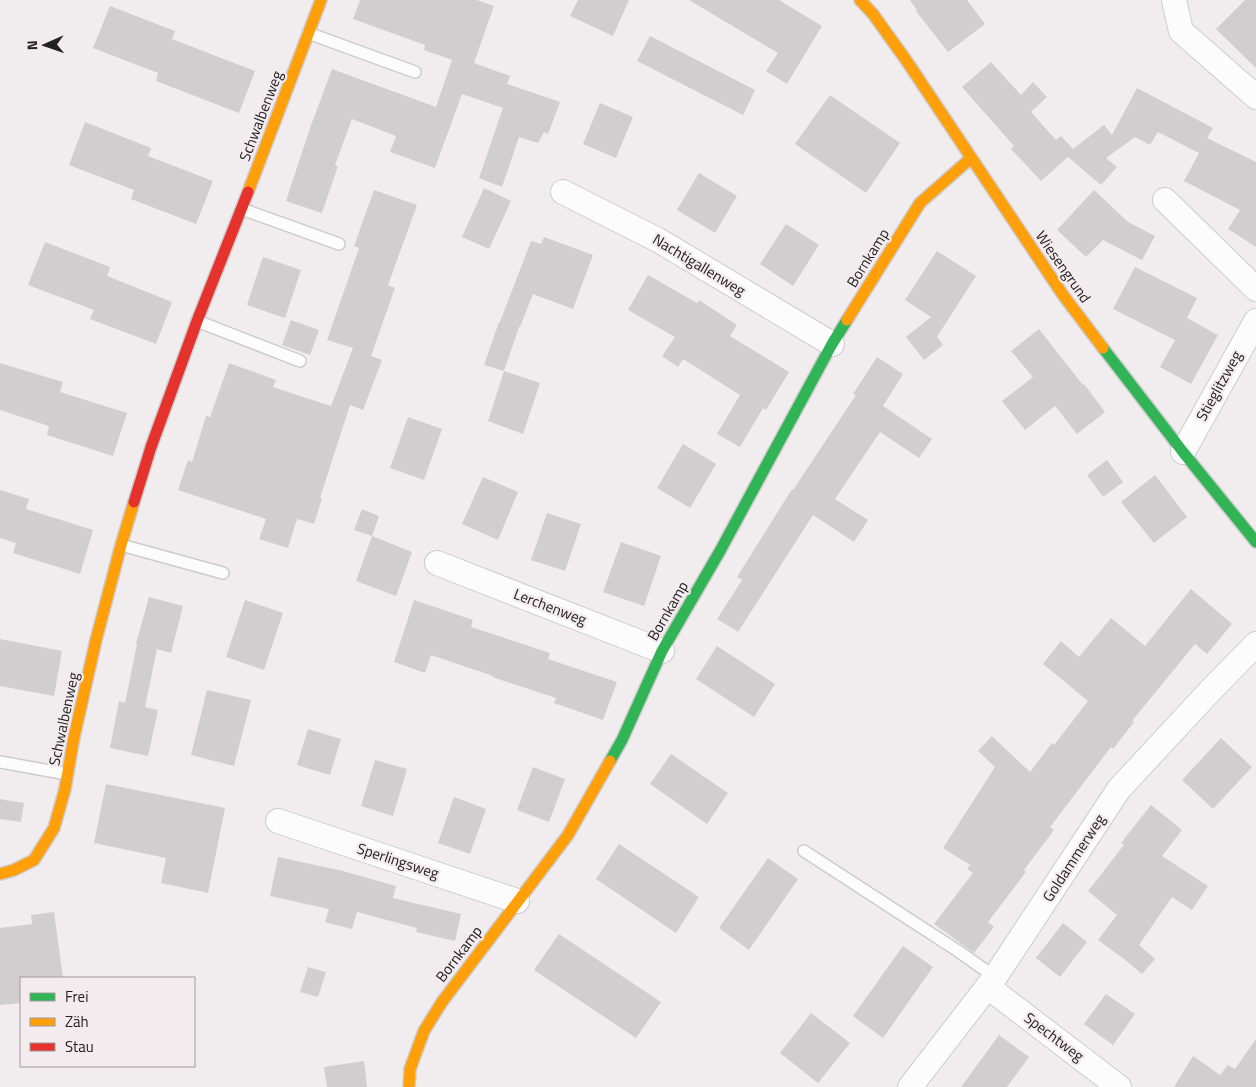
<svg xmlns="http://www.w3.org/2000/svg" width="1256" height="1087" font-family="'Titillium Web',sans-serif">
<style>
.building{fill:#d1ced0}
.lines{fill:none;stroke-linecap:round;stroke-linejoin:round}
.lane-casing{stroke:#cecbcc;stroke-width:14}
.street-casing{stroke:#cecbcc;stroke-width:26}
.fast-casing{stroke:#cecbcc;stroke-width:14}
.slow-casing{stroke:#cecbcc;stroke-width:14}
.jam-casing{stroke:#cecbcc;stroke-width:14}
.lane{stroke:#fdfcfd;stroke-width:11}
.street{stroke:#fdfcfd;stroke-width:24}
.fast{stroke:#30b455;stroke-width:11}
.slow{stroke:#ff9f0a;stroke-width:11}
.jam{stroke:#e5322d;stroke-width:11}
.labels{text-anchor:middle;stroke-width:4.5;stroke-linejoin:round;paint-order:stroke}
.street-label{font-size:15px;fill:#232121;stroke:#f3ebee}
</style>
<rect width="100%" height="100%" fill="#f1edef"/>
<g class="building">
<path d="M360 0H477L494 6 474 63 510 76 507 84 560 102 548 134 544 132 538 143 519 137 502 187 479 178 503 108 462 94 435 168 390 152 396 136 352 119 335 165 338 166 322 213 286 201 310 128 332 69 436 107 452 60 424 50 425 45 353 19Z"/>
<path d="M578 0H629L613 36 570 16Z"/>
<path d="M689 0H779L822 26 787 84 766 71 778 53Z"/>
<path d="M910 0H967L985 24 948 52 916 11 917 10Z"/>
<path d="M1245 0H1256V68L1216 29Z"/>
<path d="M110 6 175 31 172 39 255 71 239 113 156 81 158 73 93 48Z"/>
<path d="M650 36 755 90 743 115 637 61Z"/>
<path d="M991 62 1021 95 1033 82 1047 97 1031 112 1056 140 1061 136 1073 149 1104 125 1112 135 1137 88 1213 128 1207 138 1256 162V247L1228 229 1240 210 1184 181 1199 153 1158 132 1150 145 1135 137 1106 158 1117 167 1101 185 1068 157 1041 181 1011 149 1014 146 962 87Z"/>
<path d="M830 95 900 143 866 193 795 144Z"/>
<path d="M600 103 633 117 616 158 583 144Z"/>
<path d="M85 122 151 148 148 156 213 181 196 224 131 199 134 190 69 165Z"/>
<path d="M699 173 737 196 715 233 677 210Z"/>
<path d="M484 188 511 201 489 249 462 237Z"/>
<path d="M374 190 417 205 388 285 395 288 371 356 382 360 363 410 350 405 320 498H322L314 524 297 519 288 548 259 539 266 519 178 490 188 460 192 462 206 416 210 417 229 363 276 380 273 387 331 406 353 348 327 340 359 248 354 246Z"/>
<path d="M1094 190 1128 222 1155 236 1142 260 1103 240 1086 257 1057 230Z"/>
<path d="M786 224 819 245 793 286 760 264Z"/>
<path d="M544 237 593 255 573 309 533 294 520 327H519L504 371 484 365 499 322H500L531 241 541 244Z"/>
<path d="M45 242 110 267 107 276 172 302 156 344 90 319 94 310 28 285Z"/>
<path d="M937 251 976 276 937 337 943 345 924 360 906 337 931 317 905 300Z"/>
<path d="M263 257 301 270 285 318 247 305Z"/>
<path d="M1135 267 1197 298 1187 318 1218 335 1191 384 1160 367 1175 340 1113 309Z"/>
<path d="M648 275 697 303 699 300 737 325 730 336 789 372 766 410 763 408 740 447 717 434 740 395 683 359 678 367 662 356 675 337 628 310Z"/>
<path d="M291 320 319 330 310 355 282 345Z"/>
<path d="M1039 329 1083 385 1084 384 1105 412 1077 434 1055 406 1025 430 1002 401 1033 377 1011 351Z"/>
<path d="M877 357 903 374 883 406 932 439 919 458 880 432 835 499 868 520 854 542 813 515 738 632 717 619 742 580 737 577 792 489 793 490 856 395 853 394Z"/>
<path d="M0 363 63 382 60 392 127 413 113 456 47 435 49 426 0 410Z"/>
<path d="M504 371 540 383 523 434 488 421Z"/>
<path d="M408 417 442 429 424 480 390 468Z"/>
<path d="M683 444 716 464 690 508 657 488Z"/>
<path d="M1107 460 1123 482 1103 497 1087 475Z"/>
<path d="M1155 475 1187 517 1154 543 1121 502Z"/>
<path d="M483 477 518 492 498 540 462 524Z"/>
<path d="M0 490 29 499 26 509 93 530 80 574 13 553 16 543 0 538Z"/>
<path d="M362 509 379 516 372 536 354 530Z"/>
<path d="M547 513 581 524 565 571 531 560Z"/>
<path d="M372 536 412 552 396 596 356 581Z"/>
<path d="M621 542 661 556 644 606 603 592Z"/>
<path d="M1191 589 1232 624 1207 654 1195 644 1132 721 1134 722 1113 749 1111 747 1050 827 1054 830 1024 870 1026 872 988 922 994 927 974 953 934 924 973 873 967 869 970 865 943 848 995 767 978 751 992 736 1030 772 1052 743 1054 745 1088 701 1043 664 1061 641 1079 657 1111 618 1145 646Z"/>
<path d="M149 597 183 606 171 653 157 649 145 707 158 710 148 756 110 748 119 701 125 703 137 644H136Z"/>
<path d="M245 600 283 613 264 670 226 657Z"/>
<path d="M414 600 473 620 471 627 550 653 548 659 617 682 603 720 554 703 556 698 492 677 493 676 431 655 425 673 394 662Z"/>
<path d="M0 639 62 651 54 696 0 686Z"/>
<path d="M717 646 775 684 754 717 696 679Z"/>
<path d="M207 690 251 700 234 766 191 755Z"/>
<path d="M308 729 341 739 330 775 297 765Z"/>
<path d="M1221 738 1252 767 1213 809 1182 780Z"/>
<path d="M671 754 728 793 707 824 650 784Z"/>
<path d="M375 760 407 769 393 816 361 806Z"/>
<path d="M533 767 565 779 549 822 517 810Z"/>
<path d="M106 784 225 808 208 893 161 883 166 858 94 843Z"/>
<path d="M454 797 486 809 470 854 438 843Z"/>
<path d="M0 799 24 803 21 822 0 819Z"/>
<path d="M1151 805 1182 830 1162 856 1208 886 1192 910 1172 897 1139 945 1155 959 1142 974 1124 959 1098 940 1117 915 1088 891 1124 845 1121 843Z"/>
<path d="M619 844 699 897 676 933 596 879Z"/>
<path d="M278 857 343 871 396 886 393 898 461 914 455 941 416 932 417 928 357 912 352 929 325 922 329 909 270 896Z"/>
<path d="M768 858 798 879 749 950 719 928Z"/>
<path d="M54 912 63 978H21V1003L0 1005V928L32 924 31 915Z"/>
<path d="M1063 923 1087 942 1060 977 1036 958Z"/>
<path d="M559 934 661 1002 636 1038 534 970Z"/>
<path d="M903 946 933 967 883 1038 853 1016Z"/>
<path d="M308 967 326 972 318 997 300 992Z"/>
<path d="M1106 994 1135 1014 1113 1045 1084 1024Z"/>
<path d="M811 1013 850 1043 818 1083 780 1053Z"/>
<path d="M999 1035 1029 1057 1007 1087H961Z"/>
<path d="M1256 1039V1087H1174L1193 1056 1220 1075 1228 1065 1235 1069Z"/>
<path d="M364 1061 367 1087H327L324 1067Z"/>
</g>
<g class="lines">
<g class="lane-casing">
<g id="lane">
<path d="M308 33 415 72"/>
<path d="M242 209 339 244"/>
<path d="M197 321 300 361"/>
<path d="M121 545 223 573"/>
<path d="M0 762 67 774"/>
<path d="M804 851 958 951 995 977"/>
</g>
</g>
<g class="street-casing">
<g id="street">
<path d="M1174 0 1181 31 1256 97"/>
<path d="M563 192 658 240 832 344"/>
<path d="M1165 200 1256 289"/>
<path d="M1183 452 1256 321"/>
<path d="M437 563 662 651"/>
<path d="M278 821 517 901"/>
<path d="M988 987 1119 1087"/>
<path d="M910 1087 995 977 1119 789 1210 691 1256 644"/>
</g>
</g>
<g class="fast-casing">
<g id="fast">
<path d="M1103 348 1183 452 1256 542"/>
<path d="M610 761 622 740 662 651 720 551 832 344 847 320"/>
</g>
</g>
<g class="slow-casing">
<g id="slow">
<path d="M860 0 873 14 906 60 1063 295 1103 348"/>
<path d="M248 192 321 0"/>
<path d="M847 320 920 203 971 158"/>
<path d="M0 874 14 870 34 860 54 828 65 789 74 737 96 640 121 545 134 502"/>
<path d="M409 1087 410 1069 424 1031 442 1002 568 835 610 761"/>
</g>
</g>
<g class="jam-casing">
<path id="jam" d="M134 502 151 447 197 321 248 192"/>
</g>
<use href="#lane" class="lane"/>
<use href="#street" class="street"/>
<use href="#fast" class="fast"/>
<use href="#slow" class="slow"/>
<use href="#jam" class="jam"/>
</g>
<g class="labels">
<g class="street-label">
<text transform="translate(261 116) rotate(-69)" y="5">Schwalbenweg</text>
<text transform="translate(868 258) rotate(-58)" y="5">Bornkamp</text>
<text transform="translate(699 265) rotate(31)" y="5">Nachtigallenweg</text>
<text transform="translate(1063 267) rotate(55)" y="5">Wiesengrund</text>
<text transform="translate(1219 386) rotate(-61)" y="5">Stieglitzweg</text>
<text transform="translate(550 607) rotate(21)" y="5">Lerchenweg</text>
<text transform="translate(668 611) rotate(-60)" y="5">Bornkamp</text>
<text transform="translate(64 719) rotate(-78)" y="5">Schwalbenweg</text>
<text transform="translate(1074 858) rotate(-57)" y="5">Goldammerweg</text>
<text transform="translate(398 861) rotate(18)" y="5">Sperlingsweg</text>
<text transform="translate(459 954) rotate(-53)" y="5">Bornkamp</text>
<text transform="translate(1054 1037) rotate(37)" y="5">Spechtweg</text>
</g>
</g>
<rect x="20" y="977" width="175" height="90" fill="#f3ebee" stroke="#a09a9c"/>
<rect x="30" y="993" width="25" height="8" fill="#30b455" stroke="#a09a9c"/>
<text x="65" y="1002" font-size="15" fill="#232121">Frei</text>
<rect x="30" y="1018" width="25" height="8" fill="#ff9f0a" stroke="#a09a9c"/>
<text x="65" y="1027" font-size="15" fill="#232121">Zäh</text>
<rect x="30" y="1043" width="25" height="8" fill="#e5322d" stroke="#a09a9c"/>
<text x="65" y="1052" font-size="15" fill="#232121">Stau</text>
<g transform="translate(45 45) rotate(268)" stroke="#f3ebee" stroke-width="4" paint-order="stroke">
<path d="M0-4L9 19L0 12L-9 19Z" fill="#232121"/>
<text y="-8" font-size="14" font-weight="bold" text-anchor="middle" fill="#232121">N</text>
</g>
</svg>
